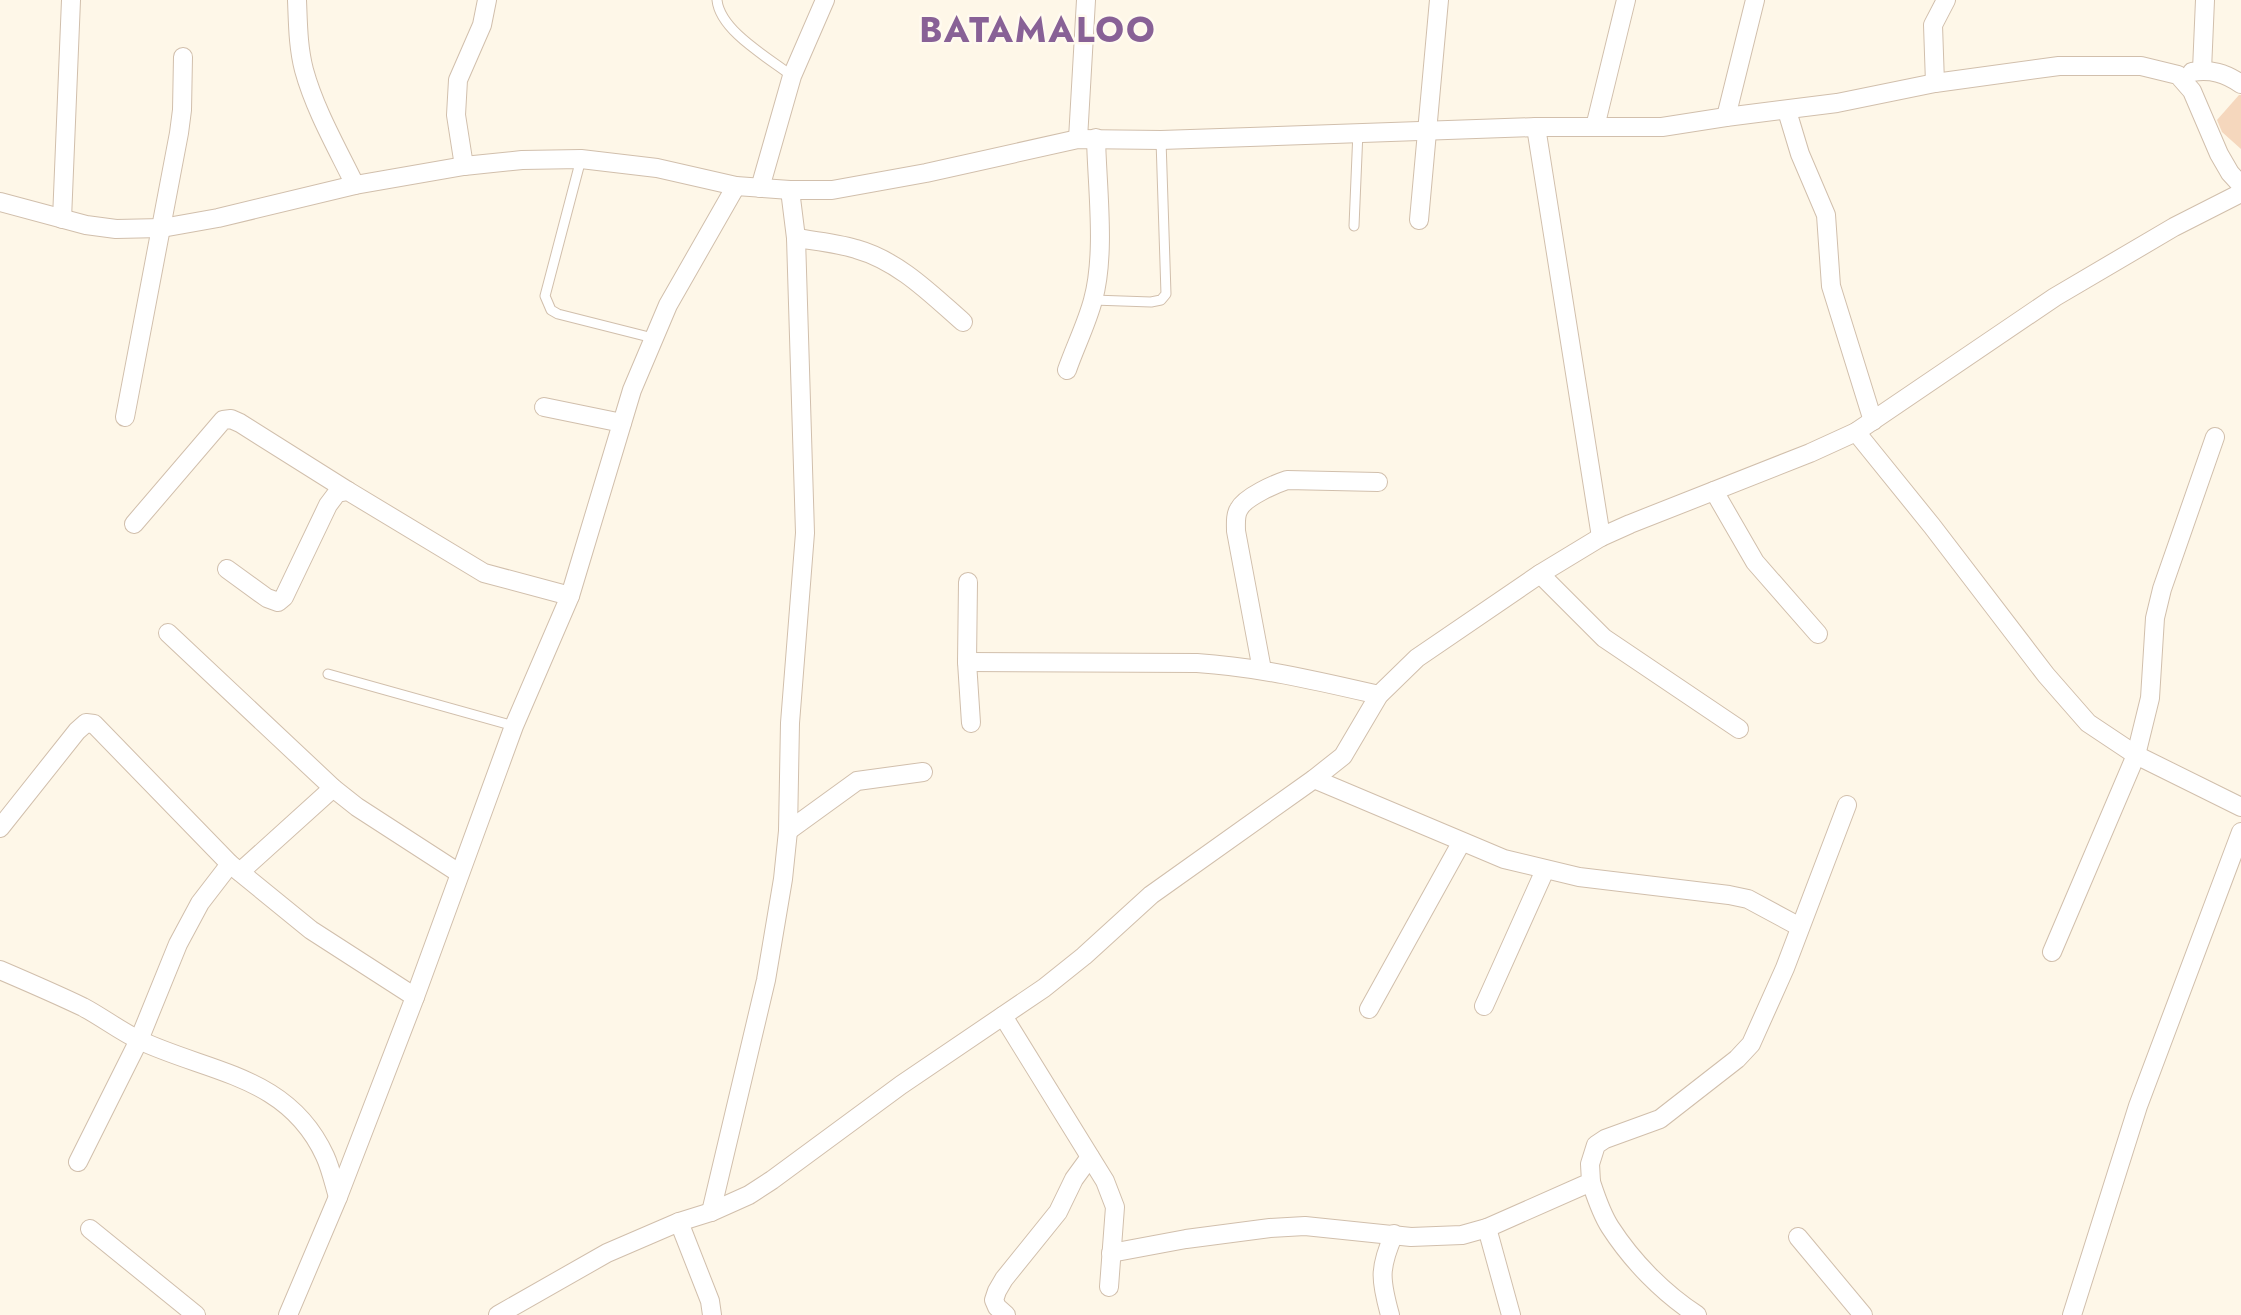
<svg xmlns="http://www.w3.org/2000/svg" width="2241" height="1315" font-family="Jost,sans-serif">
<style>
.building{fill:#f5d7bd}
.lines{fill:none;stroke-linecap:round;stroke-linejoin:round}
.lane-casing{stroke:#d1bfac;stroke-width:11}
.street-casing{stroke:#d1bfac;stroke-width:20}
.lane{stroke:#fff;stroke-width:9}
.street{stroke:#fff;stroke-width:18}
.labels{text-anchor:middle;stroke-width:5;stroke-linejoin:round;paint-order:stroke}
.district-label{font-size:35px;font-weight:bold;letter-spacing:2px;fill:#886196;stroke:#fffaef}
</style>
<rect width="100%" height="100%" fill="#fef7e8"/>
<path class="building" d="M2239 95H2241V149L2222 132 2217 120Z"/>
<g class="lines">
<g class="lane-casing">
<g id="lane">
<path d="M717 0C720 31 769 58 792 76"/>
<path d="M581 159 545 296 551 310 558 314 653 338"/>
<path d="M1354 226 1358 131"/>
<path d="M1093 300 1151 302 1161 300 1166 294 1161 140"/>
<path d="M328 674 514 726"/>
</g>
</g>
<g class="street-casing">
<g id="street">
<path d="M297 0C298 24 298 47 304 70 315 110 337 148 355 185"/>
<path d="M2202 70 2205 0"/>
<path d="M2192 72C2211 69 2225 73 2241 84"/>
<path d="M1935 83 1933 25 1946 0"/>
<path d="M1787 111 1800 154 1826 215 1831 286 1873 421"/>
<path d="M1726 117 1755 0"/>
<path d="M1536 127 1601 537"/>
<path d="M1595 127 1626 0"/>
<path d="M1078 139 1086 0"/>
<path d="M464 166 456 115 458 80 482 25 487 0"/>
<path d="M760 188 792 76 825 0"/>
<path d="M0 202 86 225 116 229 162 228 218 218 355 185 464 166 522 160 581 159 657 168 736 186 790 190H832L926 173 1078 139 1161 140 1536 127H1662L1726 117 1837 103 1935 83 2059 66H2141L2178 75 2192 91 2219 154 2230 173 2241 185"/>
<path d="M62 219 71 0"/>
<path d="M1419 220 1439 0"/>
<path d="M796 238C816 241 837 243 856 249 899 261 931 294 963 322"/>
<path d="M1067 370C1075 347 1087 323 1093 300 1106 253 1097 187 1096 138"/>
<path d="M544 407 622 423"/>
<path d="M125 417 179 133 182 110 183 57"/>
<path d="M1856 432 1932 526 2046 675 2088 723 2136 755 2241 807"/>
<path d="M1714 491 1755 562 1818 634"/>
<path d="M134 524 223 420 231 419 240 423 348 491"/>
<path d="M227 569 267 598 278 602 284 597 328 505 337 493 348 491 484 573 570 596"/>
<path d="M1540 574 1604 638 1739 729"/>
<path d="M968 582 967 662 971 723"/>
<path d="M168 633 333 788 357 807 459 873"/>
<path d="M967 662 1197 663C1259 667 1318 681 1379 695"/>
<path d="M1262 670 1236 531C1236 524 1235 515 1239 509 1245 497 1275 484 1287 480L1378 482"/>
<path d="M1314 779 1504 859 1579 877 1729 895 1748 899 1800 927"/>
<path d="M0 828 77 731 86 723 94 724 230 864 311 930 415 997"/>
<path d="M788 831 857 781 923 772"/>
<path d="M240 872 333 788"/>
<path d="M2052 952 2136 755 2150 698 2155 618 2162 589 2215 437"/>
<path d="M0 970C28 982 56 994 83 1007 102 1017 120 1031 139 1040 209 1073 288 1075 325 1156 331 1169 334 1184 338 1197"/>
<path d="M1484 1006 1545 870"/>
<path d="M1369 1009 1461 843"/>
<path d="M1003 1016 1105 1181 1115 1207 1109 1287"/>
<path d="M78 1162 139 1040 178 944 200 903 230 864"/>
<path d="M1591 1182C1596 1197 1601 1213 1610 1227 1632 1261 1663 1293 1697 1315"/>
<path d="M711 1212 766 980 783 879 788 831 790 723 805 533 796 238 790 190"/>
<path d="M679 1222 710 1301 712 1315"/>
<path d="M1487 1228 1511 1315"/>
<path d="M90 1229 196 1315"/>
<path d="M1798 1237 1863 1315"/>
<path d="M1111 1253 1186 1239 1270 1228 1305 1226 1411 1237 1462 1235 1487 1228 1591 1182 1590 1164 1596 1145 1605 1139 1660 1119 1737 1059 1751 1044 1785 968 1847 805"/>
<path d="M288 1315 338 1197 415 997 514 726 570 596 632 390 668 305 736 186"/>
<path d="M498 1315 607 1253 679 1222 711 1212 749 1195 772 1180 901 1085 1044 988 1084 956 1151 895 1314 779 1343 756 1379 695 1417 658 1540 574 1601 537 1630 524 1810 453 1856 432 2055 297 2174 227 2241 193"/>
<path d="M1006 1315 997 1307 994 1300 997 1291 1004 1279 1058 1212 1074 1179 1090 1157"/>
<path d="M1390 1315C1380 1279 1379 1268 1394 1234"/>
<path d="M2072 1315 2138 1106 2241 832"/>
</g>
</g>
<use href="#lane" class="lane"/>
<use href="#street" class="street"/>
</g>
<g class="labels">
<g class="district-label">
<text x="1038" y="42">BATAMALOO</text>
</g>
</g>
</svg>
